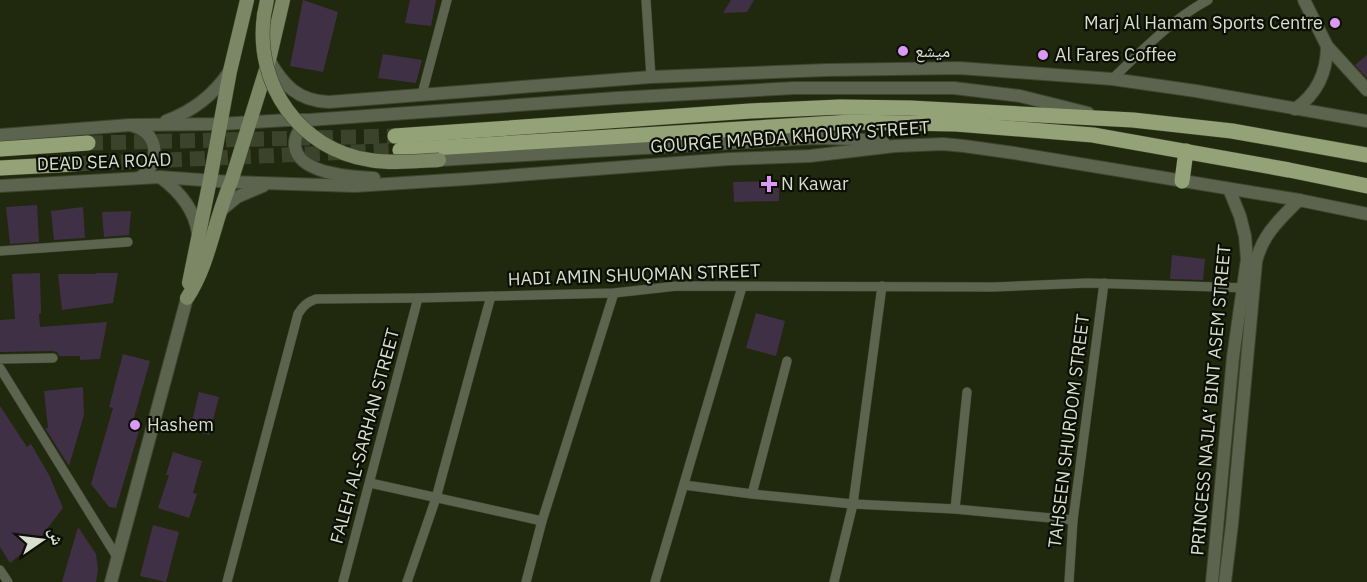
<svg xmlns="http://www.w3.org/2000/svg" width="1367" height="582" font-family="'IBM Plex Sans','Noto Naskh Arabic',sans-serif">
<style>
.building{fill:#403046}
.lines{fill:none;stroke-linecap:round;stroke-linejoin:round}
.primary-tunnel{stroke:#3c432b;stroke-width:15;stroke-dasharray:15 8;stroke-linecap:butt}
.minor-casing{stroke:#3e452d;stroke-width:10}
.tertiary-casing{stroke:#3e452d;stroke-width:14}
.secondary-casing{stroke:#3e452d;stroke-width:15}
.primary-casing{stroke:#3e452d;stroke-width:16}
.minor{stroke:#5c634f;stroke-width:9}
.tertiary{stroke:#5c634f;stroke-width:12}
.secondary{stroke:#7c8766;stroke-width:14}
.primary{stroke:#94a377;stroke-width:15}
.secondary-bridge-casing{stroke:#3e452d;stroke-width:15;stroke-linecap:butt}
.secondary-bridge{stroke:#7c8766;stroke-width:14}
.poi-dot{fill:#db99f6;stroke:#0c0f05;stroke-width:2}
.labels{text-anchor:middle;stroke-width:4.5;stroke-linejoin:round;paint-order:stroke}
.poi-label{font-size:18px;fill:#d9decf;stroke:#0c0f05;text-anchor:start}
.street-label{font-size:18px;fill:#d9decf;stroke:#0c0f05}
</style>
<rect width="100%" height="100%" fill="#20280e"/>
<g class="building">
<path d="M303 0 338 12 323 72 290 66Z"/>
<path d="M410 0H436L431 26 405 23Z"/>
<path d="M731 0H754L747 12 723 13Z"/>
<path d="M383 54 422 60 416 83 378 78Z"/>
<path d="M1367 55V78L1355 65Z"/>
<path d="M779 181V201L734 202 733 182Z"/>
<path d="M37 205 39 242 10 244 6 207Z"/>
<path d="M83 207 85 238 54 240 51 211Z"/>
<path d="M131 211 129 235 104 237 102 212Z"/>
<path d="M1172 255 1205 259 1203 280 1170 279Z"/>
<path d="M40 273 41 313 39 314 40 327 107 322 100 359 80 360V356H59L57 352 53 351 0 352V320L15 319 12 274Z"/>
<path d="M96 273H118L113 303 62 310 58 274H96Z"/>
<path d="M756 313 785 321 776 356 746 348Z"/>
<path d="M123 354 150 361 131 428 139 431 116 508 109 507 91 484 113 408 109 407Z"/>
<path d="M83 387 84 415 69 466 45 428H48L44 391Z"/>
<path d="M199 392 219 397 209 435 190 430Z"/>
<path d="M0 406 27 447 31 444 49 475 63 508 40 538 10 563 0 547Z"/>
<path d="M173 452 202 461 193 493 197 494 189 518 158 508 169 475H166Z"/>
<path d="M153 525 179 532 166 582 140 576Z"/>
<path d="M78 527 96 554 98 570 96 582H62Z"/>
</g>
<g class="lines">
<g class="primary-tunnel">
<path d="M88 143 395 136"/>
<path d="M75 164 400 150"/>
</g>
<g class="minor-casing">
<g id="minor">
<path d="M646 0 651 77"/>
<path d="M1112 79C1142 51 1172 19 1208 0"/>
<path d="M422 94 447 0"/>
<path d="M0 251 128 242"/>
<path d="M0 359 53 358"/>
<path d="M0 368 117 557"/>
<path d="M370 483 542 521"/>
<path d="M684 485 752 494 853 504 955 509 1073 520"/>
<path d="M752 494 787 361"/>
<path d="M955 509 967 392"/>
<path d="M0 570 8 582"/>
<path d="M227 582 298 314C303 306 307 302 316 299L418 298 614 293 677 286 994 287 1088 283 1249 288"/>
<path d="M343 582 418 298"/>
<path d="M407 582 436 498 491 296"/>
<path d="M526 582 542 521 614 293"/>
<path d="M655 582 742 287"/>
<path d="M834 582 853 504 882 286"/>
<path d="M1069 582 1073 520 1104 283"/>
</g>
</g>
<g class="tertiary-casing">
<g id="tertiary">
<path d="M1304 0 1327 46 1367 90"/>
<path d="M269 60C283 85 298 101 329 102L651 77 827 70 959 68 1112 79 1196 91 1367 121"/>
<path d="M1295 109C1317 94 1327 73 1327 46"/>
<path d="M166 121C193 111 213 96 229 72"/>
<path d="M308 121C301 127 294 136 295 146 298 174 352 177 374 178"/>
<path d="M133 126C160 133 161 165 139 178"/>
<path d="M0 135 130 125 220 124 288 120H309L617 98 794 88H954L1020 96 1088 113"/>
<path d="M439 160 815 138 855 139 884 143"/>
<path d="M160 177C179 191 195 210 198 234"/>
<path d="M0 186 160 177 231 182 355 186 466 179 729 159 810 156 895 146 943 144 964 146 1014 153 1299 200 1367 214"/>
<path d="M220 211 237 197 263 186"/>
<path d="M111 582 187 298"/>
<path d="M1212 582 1233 357 1247 259 1245 236 1240 216 1229 189"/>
<path d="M1225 582 1232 524 1256 262C1262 235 1280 219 1299 200"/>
</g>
</g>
<g class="secondary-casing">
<g id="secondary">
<path d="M264 15 267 0"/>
<path d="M189 283 210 180 230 71 247 0"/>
<path d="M187 298C210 263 214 220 231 182L269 60 283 0"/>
</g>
</g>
<g class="primary-casing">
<g id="primary">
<path d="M395 136 750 111 840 107 910 108 1133 120 1232 131 1367 155"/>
<path d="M0 149 88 143"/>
<path d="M400 150 852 122 956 124 1093 135 1289 170 1367 186"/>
<path d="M0 168 75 164"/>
<path d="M1182 181 1186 151"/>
</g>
</g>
<use href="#minor" class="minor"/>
<use href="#tertiary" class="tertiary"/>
<use href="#secondary" class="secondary"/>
<use href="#primary" class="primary"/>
<g class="secondary-bridge-casing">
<path id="secondary-bridge" d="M264 15C254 84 300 150 370 160 393 164 416 161 439 160"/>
</g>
<use href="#secondary-bridge" class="secondary-bridge"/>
</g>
<g class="poi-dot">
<circle cx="1335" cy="23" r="6"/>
<circle cx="903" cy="51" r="6"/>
<circle cx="1043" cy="55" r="6"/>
<path d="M766 175h6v6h6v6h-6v6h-6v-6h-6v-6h6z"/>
<circle cx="135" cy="425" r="6"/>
</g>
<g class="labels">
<g class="poi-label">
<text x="1323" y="29" text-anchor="end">Marj Al Hamam Sports Centre</text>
<text x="915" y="57">ميشع</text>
<text x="1055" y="61">Al Fares Coffee</text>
<text x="781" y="190">N Kawar</text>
<text x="147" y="431">Hashem</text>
</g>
<g class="street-label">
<text transform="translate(790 137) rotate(-4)" y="6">GOURGE MABDA KHOURY STREET</text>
<text transform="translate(104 162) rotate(-2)" y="6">DEAD SEA ROAD</text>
<text transform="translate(634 275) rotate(-2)" y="6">HADI AMIN SHUQMAN STREET</text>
<text transform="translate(1211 400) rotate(-85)" y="6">PRINCESS NAJLA‘ BINT ASEM STREET</text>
<text transform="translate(1069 431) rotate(-83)" y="6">TAHSEEN SHURDOM STREET</text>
<text transform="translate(365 436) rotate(-75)" y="6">FALEH AL-SARHAN STREET</text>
</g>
</g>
<g transform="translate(42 540) rotate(76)" stroke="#0c0f05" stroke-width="4.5" paint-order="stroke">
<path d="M0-4.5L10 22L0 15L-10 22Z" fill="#d9decf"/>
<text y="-9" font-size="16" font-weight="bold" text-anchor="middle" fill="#d9decf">ش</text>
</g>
</svg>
